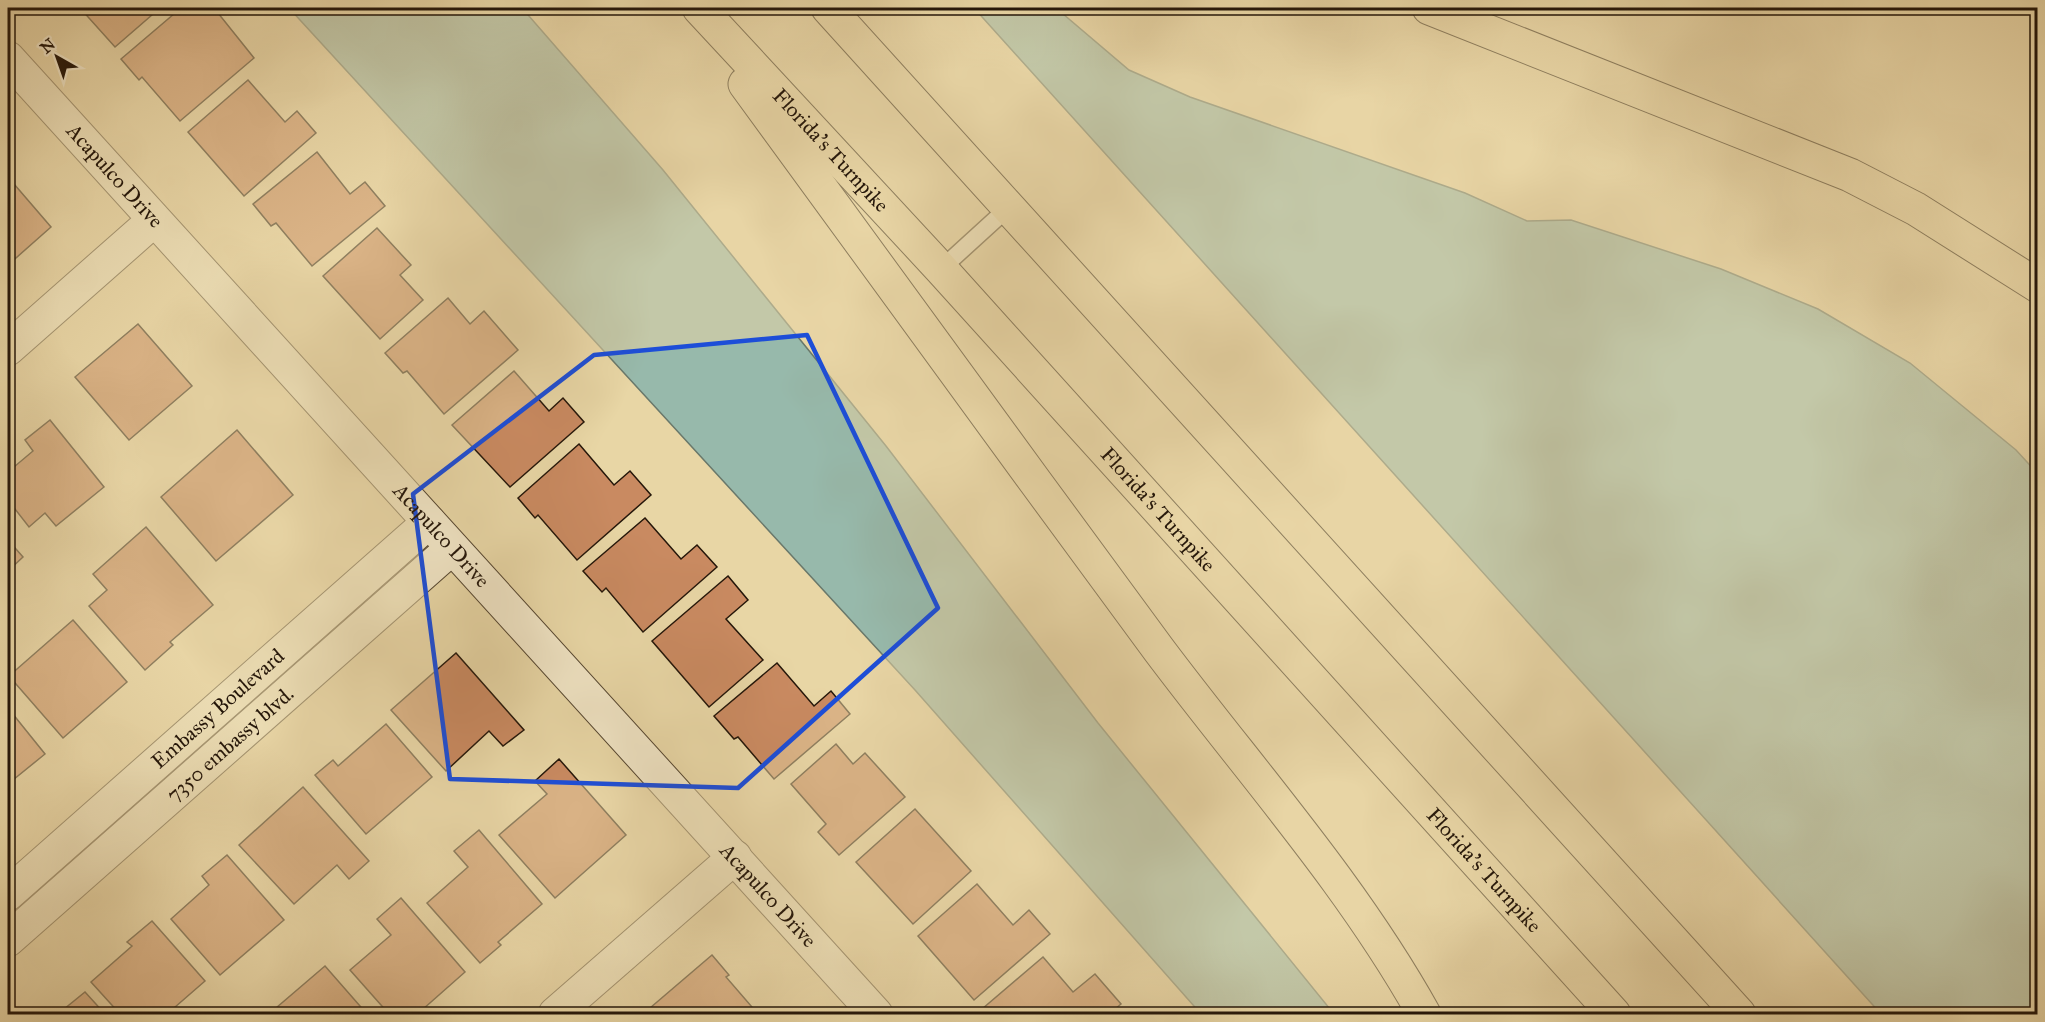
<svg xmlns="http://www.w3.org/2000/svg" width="2045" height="1022" font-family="'IM FELL Great Primer',serif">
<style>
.water{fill:#97b9ab;stroke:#69786b;stroke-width:1.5}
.building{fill:#c98a61;stroke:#25170a;stroke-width:1.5}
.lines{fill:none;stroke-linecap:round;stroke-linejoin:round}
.lane-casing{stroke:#564731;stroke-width:19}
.street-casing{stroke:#564731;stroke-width:35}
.highway-casing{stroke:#25170a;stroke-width:35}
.lane{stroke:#f0e4c4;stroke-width:16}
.street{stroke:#f0e4c4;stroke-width:33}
.highway{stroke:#e8d6a5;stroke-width:33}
.marked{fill:none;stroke:#1d4ed8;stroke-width:4.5;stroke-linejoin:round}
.labels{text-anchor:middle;stroke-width:4.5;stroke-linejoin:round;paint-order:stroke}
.street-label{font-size:21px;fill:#25170a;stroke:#f0e4c4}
</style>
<rect width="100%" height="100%" fill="#e8d6a5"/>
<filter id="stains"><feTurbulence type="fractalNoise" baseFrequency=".00333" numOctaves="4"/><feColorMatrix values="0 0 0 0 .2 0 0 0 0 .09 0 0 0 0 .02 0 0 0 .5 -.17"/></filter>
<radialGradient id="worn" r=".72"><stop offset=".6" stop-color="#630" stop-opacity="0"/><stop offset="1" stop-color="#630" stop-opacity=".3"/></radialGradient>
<g class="water">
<path d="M289 8H522L663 170 886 446 1098 723 1334 1014H1201L915 690Z"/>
<path d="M974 8H1056L1129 70 1190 97 1465 193 1527 221 1571 220 1721 269 1818 309 1910 363 2016 450 2038 474 2037 1014H1881Z"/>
</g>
<g class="building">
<path d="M80 8H160L115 47Z"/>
<path d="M181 8H214L254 58 180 121 142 77 139 80 121 59Z"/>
<path d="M248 80 285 122 297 111 316 133 244 196 188 132Z"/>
<path d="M317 152 350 194 365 182 385 206 312 266 276 223 271 226 253 204Z"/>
<path d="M8 177 51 227 8 265Z"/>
<path d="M377 228 411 265 400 275 423 300 380 339 323 276Z"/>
<path d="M448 298 470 324 484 311 518 350 444 414 407 371 403 373 385 353Z"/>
<path d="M138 324 192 386 129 440 75 377Z"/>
<path d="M514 371 549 411 563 398 584 422 510 487 452 425Z"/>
<path d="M50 420 104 487 56 526 45 513 29 527 8 500V472L33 451 25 440Z"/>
<path d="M237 430 293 495 216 561 161 497Z"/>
<path d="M579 444 614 485 630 471 651 495 577 560 538 515 535 518 518 498Z"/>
<path d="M645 518 681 559 697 545 717 567 643 632 606 588 602 592 583 571Z"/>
<path d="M146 527 213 605 170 642 173 645 145 670 89 606 107 590 93 574Z"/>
<path d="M8 540 23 557 8 571Z"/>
<path d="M728 576 748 600 726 619 763 660 709 707 652 641Z"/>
<path d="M73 620 127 682 63 738 9 676Z"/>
<path d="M456 653 524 730 503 746 489 731 446 771 391 710Z"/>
<path d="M777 663 814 706 831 691 850 714 774 779 738 737 734 739 714 716Z"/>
<path d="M8 708 45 754 8 784Z"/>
<path d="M386 724 432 777 366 834 315 775 333 760 338 766Z"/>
<path d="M836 744 853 764 865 753 905 797 839 855 818 832 826 824 791 784Z"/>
<path d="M559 759 626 835 555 898 499 835 547 794 535 781Z"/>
<path d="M303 787 369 861 349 879 337 865 294 904 239 845Z"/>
<path d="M915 809 971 871 913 924 856 862Z"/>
<path d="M479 830 542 904 498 942 501 945 480 963 427 903 468 867 454 851Z"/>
<path d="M227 855 284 920 220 975 171 919 209 885 202 876Z"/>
<path d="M977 884 1013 925 1029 910 1050 934 974 1000 918 936Z"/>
<path d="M401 898 465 972 422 1010 423 1014H389L350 970 391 935 377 919Z"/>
<path d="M152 921 205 981 167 1014H120L91 982 132 946 127 942Z"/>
<path d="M712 955 729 975 726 977 758 1014H656L650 1008Z"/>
<path d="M1043 957 1073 992 1095 974 1121 1004 1109 1014H987L982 1009Z"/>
<path d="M325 966 367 1014H269Z"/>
<path d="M85 992 105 1014H58Z"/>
</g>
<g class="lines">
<g class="lane-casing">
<path id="lane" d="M941 269 1009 207"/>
</g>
<g class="street-casing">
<g id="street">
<path id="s1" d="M8 58 876 1014"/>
<path d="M8 349 153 221"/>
<path id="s2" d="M8 894 429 522"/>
<path id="s3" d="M8 940 452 548"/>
<path d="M555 1014 735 857"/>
</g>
</g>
<g class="highway-casing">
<g id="highway">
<path id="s4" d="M699 8 941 269 1614 1014"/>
<path d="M828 8 1739 1014"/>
<path d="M1429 8 1850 175 1916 209 2038 286"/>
<path d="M745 84C883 272 1020 462 1159 650 1249 770 1351 883 1424 1014"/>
</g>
</g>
<use href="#lane" class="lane"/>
<use href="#street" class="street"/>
<use href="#highway" class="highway"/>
</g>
<path d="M0 0H2045V1022H0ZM807 335 938 608 738 788 450 779 413 494 594 355Z" fill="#e8d6a5" fill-opacity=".55" fill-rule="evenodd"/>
<path class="marked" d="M807 335 938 608 738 788 450 779 413 494 594 355Z"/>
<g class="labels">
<g class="street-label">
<text dy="7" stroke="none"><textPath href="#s4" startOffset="194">Florida's Turnpike</textPath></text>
<text dy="7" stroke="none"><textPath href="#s1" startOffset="159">Acapulco Drive</textPath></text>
<text dy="7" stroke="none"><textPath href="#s4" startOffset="680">Florida's Turnpike</textPath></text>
<text dy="7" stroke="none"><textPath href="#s1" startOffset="645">Acapulco Drive</textPath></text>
<text dy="7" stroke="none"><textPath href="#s2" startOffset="280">Embassy Boulevard</textPath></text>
<text dy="7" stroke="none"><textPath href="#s3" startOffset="296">7350 embassy blvd.</textPath></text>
<text dy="7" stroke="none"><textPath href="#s4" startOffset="1166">Florida's Turnpike</textPath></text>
<text dy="7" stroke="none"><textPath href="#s1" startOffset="1131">Acapulco Drive</textPath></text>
</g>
</g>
<rect width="2045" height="1022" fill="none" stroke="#e8d6a5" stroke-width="30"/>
<rect x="9" y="9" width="2027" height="1004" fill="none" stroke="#25170a" stroke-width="3"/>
<rect x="15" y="15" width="2015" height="992" fill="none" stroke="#25170a" stroke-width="1.5"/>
<g transform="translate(57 57) rotate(320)" stroke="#f0e4c4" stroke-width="4.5" paint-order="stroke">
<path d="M0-4.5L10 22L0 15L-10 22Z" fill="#25170a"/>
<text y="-9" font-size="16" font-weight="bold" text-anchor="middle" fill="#25170a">N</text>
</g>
<rect width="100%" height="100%" filter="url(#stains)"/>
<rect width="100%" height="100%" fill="url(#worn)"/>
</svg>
